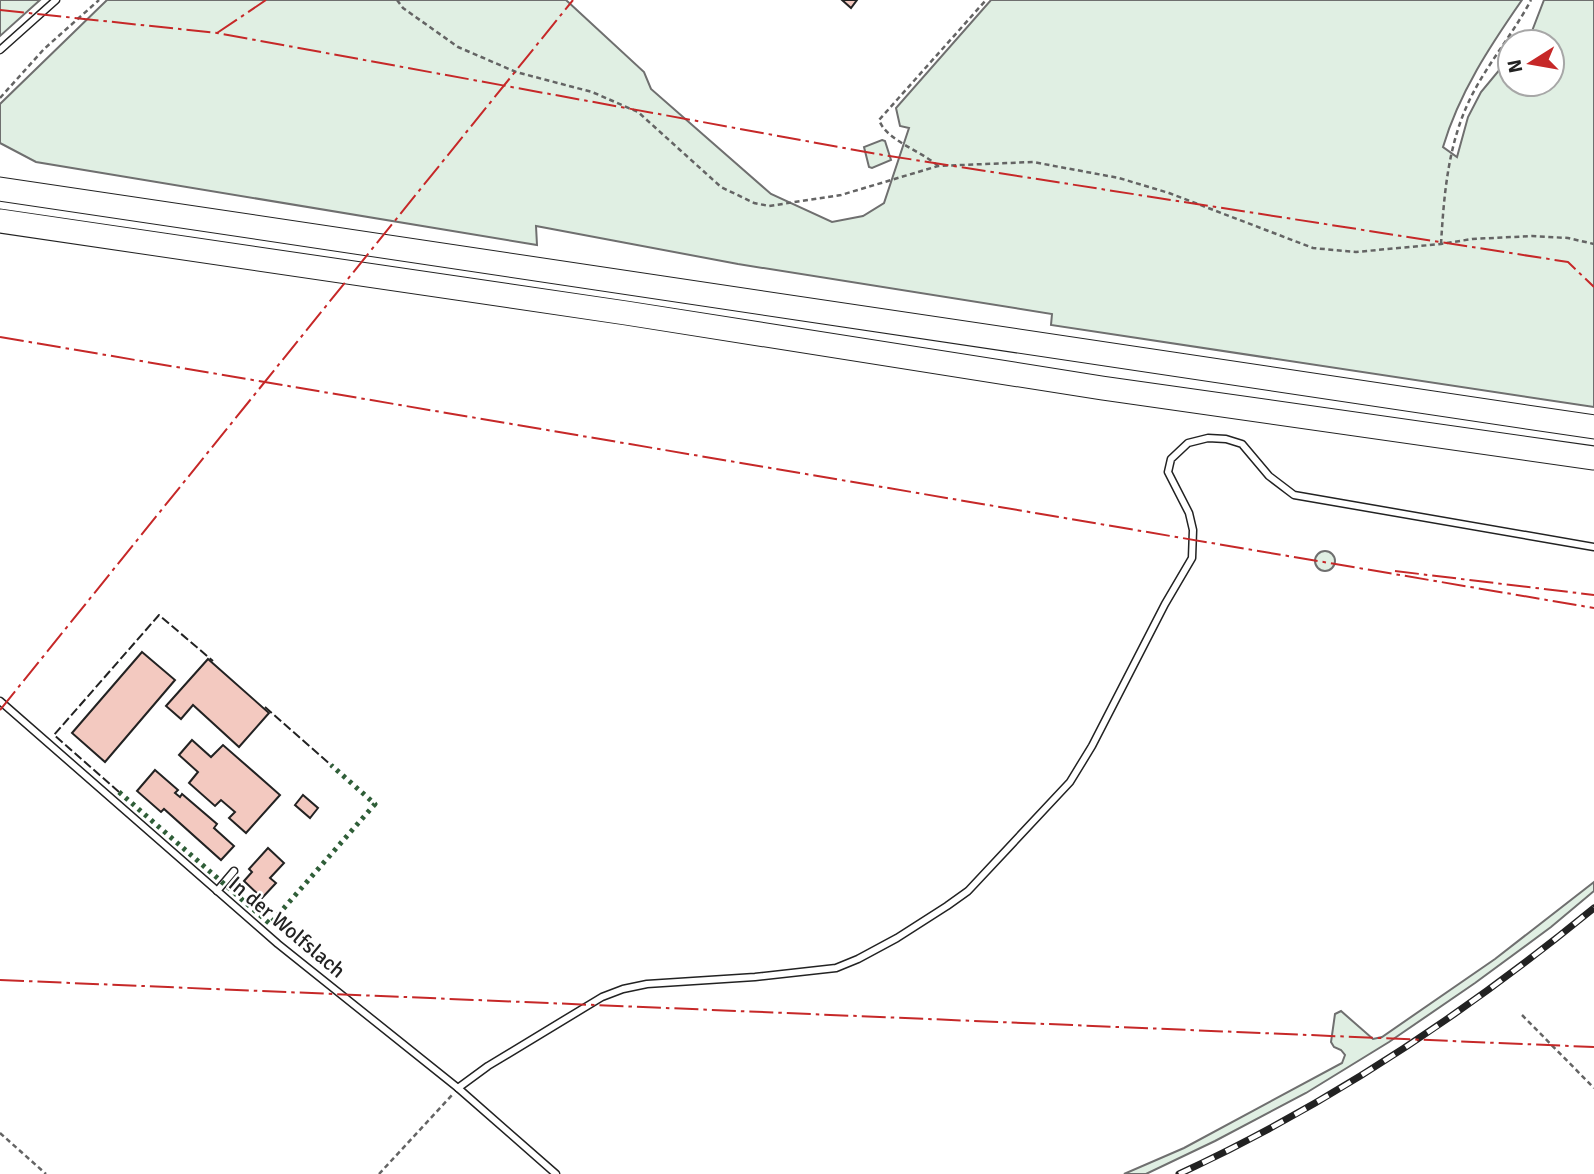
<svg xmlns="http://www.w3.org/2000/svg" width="1594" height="1174" viewBox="0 0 1594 1174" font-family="Signika,sans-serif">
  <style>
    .green { fill: #e0efe3; stroke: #6f6f6f; stroke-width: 2 }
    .building { fill: #f3c9c0; stroke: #222; stroke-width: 2 }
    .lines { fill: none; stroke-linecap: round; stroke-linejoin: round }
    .lane-casing { stroke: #222; stroke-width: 9 }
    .highway-casing { stroke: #222; stroke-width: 25 }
    .path { stroke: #646464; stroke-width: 2.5; stroke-dasharray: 5 3.5; stroke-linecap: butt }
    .lane { stroke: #fff; stroke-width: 6 }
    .highway { stroke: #fff; stroke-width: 23 }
    .rail-casing { stroke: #222; stroke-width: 7 }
    .rail { stroke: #fff; stroke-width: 4.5; stroke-dasharray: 13; stroke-linecap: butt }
    .hedge { stroke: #2f5e38; stroke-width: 5; stroke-dasharray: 3.5 5; stroke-linecap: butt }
    .fence { stroke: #222; stroke-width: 2; stroke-dasharray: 9 3.5; stroke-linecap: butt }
    .power { stroke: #c62828; stroke-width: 2; stroke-dasharray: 24 5 3.5 5; stroke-linecap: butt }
    .labels { text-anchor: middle; stroke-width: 5; stroke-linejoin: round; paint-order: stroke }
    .street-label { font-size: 21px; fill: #222; stroke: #fff }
  </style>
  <rect width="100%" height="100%" fill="#fff"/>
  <g class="green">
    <path d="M 0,0 L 40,0 L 0,36 Z"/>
    <path d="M 107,0 L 566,0 L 644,72 L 651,89 L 771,194 L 832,222 L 863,216 L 884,203 L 909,128 L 900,126 L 896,108 L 991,0 L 1522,0 C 1490,46 1459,93 1443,147 L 1457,157 L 1468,117 L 1481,92 L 1510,57 L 1510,84 L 1552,84 L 1552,42 L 1523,42 L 1532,31 L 1544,0 L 1594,0 L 1594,407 L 1051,325 L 1052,314 L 738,264 L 536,226 L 537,245 L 36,162 L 0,143 L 0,104 Z"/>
    <path d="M 882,140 L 885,141 L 891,160 L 872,168 L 869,167 L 864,147 Z"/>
    <circle cx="1325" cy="561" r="10"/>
    <path d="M 1594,882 L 1594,891 L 1551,927 L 1475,983 L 1389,1042 L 1306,1093 L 1215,1141 L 1146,1174 L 1124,1174 L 1184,1148 L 1342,1063 L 1345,1055 L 1341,1050 L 1334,1047 L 1331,1042 L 1335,1014 L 1341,1011 L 1373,1039 L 1382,1037 L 1495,959 Z"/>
  </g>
  <g class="building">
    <path d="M 842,0 L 857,0 L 851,8 Z"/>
    <path d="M 142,652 L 175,680 L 105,762 L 72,733 Z"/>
    <path d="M 208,659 L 269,713 L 239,747 L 193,705 L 181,719 L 166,706 Z"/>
    <path d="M 192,740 L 211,757 L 223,745 L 280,795 L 246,833 L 229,818 L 235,812 L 221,800 L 215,806 L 189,783 L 198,772 L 179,755 Z"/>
    <path d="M 155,770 L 178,790 L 175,793 L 180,797 L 182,794 L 217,824 L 214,828 L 234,846 L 221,860 L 164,809 L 161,812 L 137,791 Z"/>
    <path d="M 303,795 L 318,808 L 310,818 L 295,805 Z"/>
    <path d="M 268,848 L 284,863 L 270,878 L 276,883 L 262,898 L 244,881 L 252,872 L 249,869 Z"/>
  </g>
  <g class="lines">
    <g class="lane-casing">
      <g id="lane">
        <path d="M 0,50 L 56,0"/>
        <path d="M 0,701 L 278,944 L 458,1088 L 556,1174"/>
        <path d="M 217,891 L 234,871"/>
        <path d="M 458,1088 L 488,1066 L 602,997 L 623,989 L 647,984 L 755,977 L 836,968 L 858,959 L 897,938 L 947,906 L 968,891 L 1070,782 L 1092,746 L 1165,604 L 1192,558 L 1193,530 L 1189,513 L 1168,472 L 1171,459 L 1188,443 L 1208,438 L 1226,439 L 1242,444 L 1269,476 L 1294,495 L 1594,547"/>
      </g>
    </g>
    <g class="highway-casing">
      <g id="highway">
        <path d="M 0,189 L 1594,427"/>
        <path d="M 0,221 L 626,313 L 1102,388 L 1594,458"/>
      </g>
    </g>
    <g class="path">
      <path d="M 397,0 L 403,8 L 458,47 L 516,72 L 592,92 L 638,112 L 721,187 L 754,203 L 769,206 L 841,195 L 938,166 L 1033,162 L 1119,178 L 1169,193 L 1313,248 L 1356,252 L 1441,244 L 1472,239 L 1532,236 L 1568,238 L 1594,244"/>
      <path d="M 0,98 L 44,49 L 99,0"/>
      <path d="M 938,166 C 920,150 887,141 879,120 L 986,0"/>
      <path d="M 1441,244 C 1444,194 1448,143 1471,97 C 1488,63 1513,34 1531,0"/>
      <path d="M 1522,1015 L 1594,1088"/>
      <path d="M 0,1133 L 46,1174"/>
      <path d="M 379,1174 L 453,1094"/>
    </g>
    <use href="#lane" class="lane"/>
    <use href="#highway" class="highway"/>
    <g class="rail-casing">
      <path id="rail" d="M 1179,1174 C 1328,1105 1467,1012 1594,908"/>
    </g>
    <use href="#rail" class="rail"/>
    <path class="hedge" d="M 119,792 L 270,924 L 375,804 L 331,765"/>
    <g class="fence">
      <path d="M 265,707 L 331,765"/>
      <path d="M 119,792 L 54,735 L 159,615 L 213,661"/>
    </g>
    <g class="power">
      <path d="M 0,10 L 217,33 L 877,154 L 1568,262 L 1594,287"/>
      <path d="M 217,33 L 266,0"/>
      <path d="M 0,337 L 1594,608"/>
      <path d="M 1395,571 L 1594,595"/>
      <path d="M 0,710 L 573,0"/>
      <path d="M 0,980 L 1594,1047"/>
    </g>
  </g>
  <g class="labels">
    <g class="street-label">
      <text transform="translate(287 927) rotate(40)" y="7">In der Wolfslach</text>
    </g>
  </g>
  <g transform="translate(1531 63) rotate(259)"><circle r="33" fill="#ffffff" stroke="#a7a7a7" stroke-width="2"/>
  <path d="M0-5L12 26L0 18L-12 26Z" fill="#c62828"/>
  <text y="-10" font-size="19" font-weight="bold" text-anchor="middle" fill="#222222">N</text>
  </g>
</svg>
